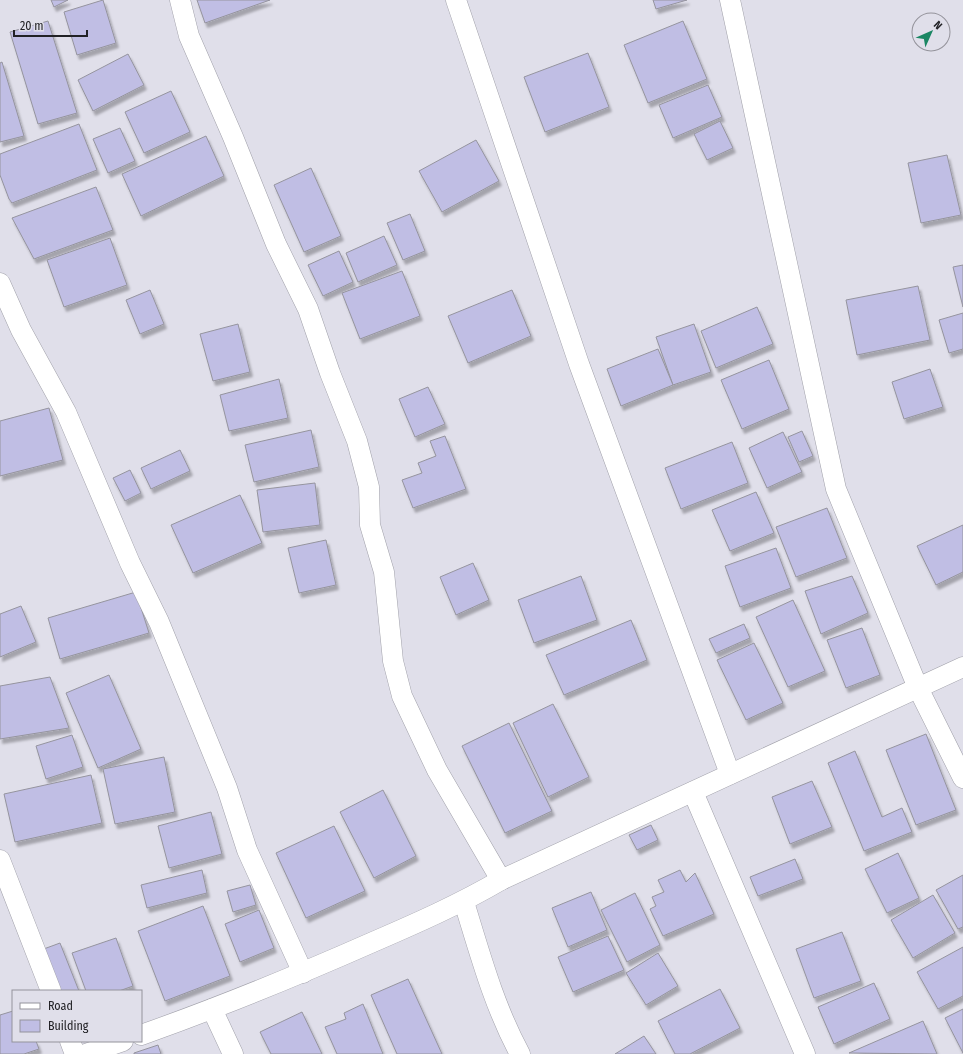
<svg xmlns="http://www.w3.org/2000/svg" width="963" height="1054" viewBox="0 0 963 1054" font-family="'Fira Sans Condensed',sans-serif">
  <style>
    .building { fill: #c0bee4; stroke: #95949e; filter: url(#shadow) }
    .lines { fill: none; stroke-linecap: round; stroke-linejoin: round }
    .minor-casing { stroke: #a1a1aa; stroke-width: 21 }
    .minor { stroke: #fff; stroke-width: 20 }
  </style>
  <defs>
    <filter id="shadow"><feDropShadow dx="2.5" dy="4.5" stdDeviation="1" flood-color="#0004"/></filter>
  </defs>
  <rect width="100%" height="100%" fill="#e0dfea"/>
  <g class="building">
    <path d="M 51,0 L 68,0 L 54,7 Z"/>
    <path d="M 103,0 L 116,43 L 77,55 L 64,12 Z"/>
    <path d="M 197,0 L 270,0 L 205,23 Z"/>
    <path d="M 653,0 L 687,0 L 656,9 Z"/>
    <path d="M 48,21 L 77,113 L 38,124 L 10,32 Z"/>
    <path d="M 683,21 L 707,79 L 648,103 L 624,45 Z"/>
    <path d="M 588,53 L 609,107 L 545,132 L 524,77 Z"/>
    <path d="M 128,54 L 144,85 L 93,111 L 78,80 Z"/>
    <path d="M 2,62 L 24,136 L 0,142 L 0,63 Z"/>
    <path d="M 708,85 L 722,117 L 673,138 L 659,105 Z"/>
    <path d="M 171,91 L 190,132 L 144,153 L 125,112 Z"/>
    <path d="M 720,121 L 733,148 L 707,160 L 694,134 Z"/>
    <path d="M 79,124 L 97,170 L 12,203 L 9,199 L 0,175 L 0,154 Z"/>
    <path d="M 120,128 L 135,161 L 108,173 L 93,139 Z"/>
    <path d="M 206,136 L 224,176 L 141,216 L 122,174 Z"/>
    <path d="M 476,140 L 499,181 L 442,212 L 419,171 Z"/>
    <path d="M 947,155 L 961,215 L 921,223 L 908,163 Z"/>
    <path d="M 311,168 L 341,236 L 304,252 L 274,185 Z"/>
    <path d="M 96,187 L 113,230 L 34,259 L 12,218 Z"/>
    <path d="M 410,214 L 425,251 L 403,260 L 387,223 Z"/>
    <path d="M 384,236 L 397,265 L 358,282 L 346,253 Z"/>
    <path d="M 110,238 L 127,285 L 64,307 L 47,260 Z"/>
    <path d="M 339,251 L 353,282 L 323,296 L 308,265 Z"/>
    <path d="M 963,265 L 963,307 L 953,267 Z"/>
    <path d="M 402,271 L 420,316 L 360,339 L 342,293 Z"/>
    <path d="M 918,286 L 930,340 L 857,355 L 846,300 Z"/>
    <path d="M 150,290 L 164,324 L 140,334 L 126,300 Z"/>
    <path d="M 512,290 L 531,336 L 468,363 L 448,316 Z"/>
    <path d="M 757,307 L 773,344 L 716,368 L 701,331 Z"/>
    <path d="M 963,313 L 963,349 L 949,353 L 939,320 Z"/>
    <path d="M 238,324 L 250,372 L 213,381 L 200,334 Z"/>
    <path d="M 694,324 L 711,372 L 673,385 L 656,337 Z"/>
    <path d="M 658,349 L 673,385 L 621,406 L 607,369 Z"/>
    <path d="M 769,360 L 789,409 L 742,429 L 721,380 Z"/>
    <path d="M 930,369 L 943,407 L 904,419 L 892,382 Z"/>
    <path d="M 279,379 L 288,418 L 229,431 L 220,395 Z"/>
    <path d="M 428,387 L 445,424 L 415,437 L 399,399 Z"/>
    <path d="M 49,408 L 63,460 L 0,476 L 0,421 Z"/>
    <path d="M 311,430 L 319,467 L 254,482 L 245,445 Z"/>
    <path d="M 802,431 L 813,456 L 799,462 L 788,437 Z"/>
    <path d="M 783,432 L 802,472 L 767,488 L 749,448 Z"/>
    <path d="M 445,436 L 466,489 L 413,508 L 402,480 L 422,473 L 418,463 L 436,456 L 430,441 Z"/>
    <path d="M 732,442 L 748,483 L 681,509 L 665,468 Z"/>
    <path d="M 180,450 L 190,471 L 151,489 L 141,468 Z"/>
    <path d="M 130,470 L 141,493 L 125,501 L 113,478 Z"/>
    <path d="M 315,483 L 320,525 L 263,532 L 257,490 Z"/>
    <path d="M 756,492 L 774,533 L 730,551 L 712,510 Z"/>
    <path d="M 240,495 L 262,543 L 193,573 L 171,525 Z"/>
    <path d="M 827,508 L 847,558 L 796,577 L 776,527 Z"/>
    <path d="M 963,525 L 963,572 L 936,585 L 917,546 Z"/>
    <path d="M 326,540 L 336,585 L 299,593 L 288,548 Z"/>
    <path d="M 776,548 L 791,588 L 740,607 L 725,566 Z"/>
    <path d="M 473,563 L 489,600 L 456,615 L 440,577 Z"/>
    <path d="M 581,576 L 597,620 L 534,643 L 518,600 Z"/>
    <path d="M 852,576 L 868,613 L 821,634 L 805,591 Z"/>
    <path d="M 136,592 L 149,633 L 60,659 L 48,618 Z"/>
    <path d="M 793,600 L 825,671 L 788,687 L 756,617 Z"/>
    <path d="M 21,606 L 36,642 L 0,657 L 0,614 Z"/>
    <path d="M 631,620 L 647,660 L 564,695 L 546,655 Z"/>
    <path d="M 744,624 L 750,638 L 716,653 L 709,639 Z"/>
    <path d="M 862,628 L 880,675 L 846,688 L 827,640 Z"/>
    <path d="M 754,643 L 783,703 L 746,720 L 717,660 Z"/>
    <path d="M 109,675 L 141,749 L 98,768 L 66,693 Z"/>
    <path d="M 50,677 L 69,728 L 0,739 L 0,686 Z"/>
    <path d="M 553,704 L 589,777 L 548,797 L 513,723 Z"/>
    <path d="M 509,723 L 552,811 L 505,833 L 462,746 Z"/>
    <path d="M 926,734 L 956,810 L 916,825 L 886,750 Z"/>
    <path d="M 72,735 L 83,767 L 46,779 L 36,746 Z"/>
    <path d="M 855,751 L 882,817 L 902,808 L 912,832 L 864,851 L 828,763 Z"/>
    <path d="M 164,757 L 175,812 L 115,824 L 103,769 Z"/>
    <path d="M 91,775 L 102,823 L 15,842 L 4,794 Z"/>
    <path d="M 812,781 L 832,827 L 790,844 L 772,797 Z"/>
    <path d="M 383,790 L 416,856 L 374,878 L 340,812 Z"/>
    <path d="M 211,812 L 222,854 L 169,868 L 158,826 Z"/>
    <path d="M 651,825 L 658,840 L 637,850 L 629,835 Z"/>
    <path d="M 334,826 L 365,891 L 306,918 L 276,853 Z"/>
    <path d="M 898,853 L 919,898 L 887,913 L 865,869 Z"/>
    <path d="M 795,859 L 803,879 L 758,896 L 750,877 Z"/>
    <path d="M 202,870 L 207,893 L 147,908 L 141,885 Z"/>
    <path d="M 680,870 L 686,882 L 695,873 L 714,914 L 663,936 L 650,909 L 656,906 L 652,897 L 664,892 L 658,880 Z"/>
    <path d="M 963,875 L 963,927 L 958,929 L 936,890 Z"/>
    <path d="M 250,885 L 256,905 L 233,912 L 227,891 Z"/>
    <path d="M 591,892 L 607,930 L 568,947 L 552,908 Z"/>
    <path d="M 635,893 L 660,945 L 627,962 L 601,910 Z"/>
    <path d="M 933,895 L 955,933 L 913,958 L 891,920 Z"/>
    <path d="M 203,906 L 230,976 L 165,1001 L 138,931 Z"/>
    <path d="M 259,910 L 274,948 L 240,962 L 225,924 Z"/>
    <path d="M 842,932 L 861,981 L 814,998 L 796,949 Z"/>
    <path d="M 608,936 L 624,970 L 573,992 L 558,957 Z"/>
    <path d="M 116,938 L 133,986 L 119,991 L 86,991 L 72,953 Z"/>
    <path d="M 60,943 L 79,991 L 57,991 L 41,950 Z"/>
    <path d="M 963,947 L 963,996 L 938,1009 L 917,972 Z"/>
    <path d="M 658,953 L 678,986 L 646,1005 L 626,973 Z"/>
    <path d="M 408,979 L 442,1054 L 397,1054 L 371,995 Z"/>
    <path d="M 874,983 L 890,1019 L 834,1044 L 818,1007 Z"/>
    <path d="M 720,989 L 740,1028 L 690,1054 L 675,1054 L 658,1021 Z"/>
    <path d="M 363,1004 L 383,1054 L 337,1054 L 325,1027 L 346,1019 L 344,1013 Z"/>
    <path d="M 963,1009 L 963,1053 L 945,1018 Z"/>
    <path d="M 13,1011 L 13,1041 L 36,1041 L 39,1049 L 24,1054 L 0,1054 L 0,1015 Z"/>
    <path d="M 302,1012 L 322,1054 L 271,1054 L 260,1032 Z"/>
    <path d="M 923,1021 L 937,1054 L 849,1053 Z"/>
    <path d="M 644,1036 L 656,1054 L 615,1054 Z"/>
    <path d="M 158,1045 L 161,1054 L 134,1054 L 134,1053 Z"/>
  </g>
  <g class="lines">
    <g class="minor-casing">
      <g id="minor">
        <path d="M 180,0 L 189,36 L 233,137 L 276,244 L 308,309 L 330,373 L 357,441 L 369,487 L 370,525 L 384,572 L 393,661 L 402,696 L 437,770 L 501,880"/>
        <path d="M 456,0 L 579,364 L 730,774"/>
        <path d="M 730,0 L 836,489 L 918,688 L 963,778"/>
        <path d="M 0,283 L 21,330 L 66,412 L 130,563 L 159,622 L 227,788 L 247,850 L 303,973"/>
        <path d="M 693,792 L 805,1054"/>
        <path d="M 0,860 L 51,991"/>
        <path d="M 464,902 C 480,954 494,1006 520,1054"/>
        <path d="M 212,1009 L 233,1054"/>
        <path d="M 141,1035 C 220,1007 296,976 373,942 C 417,923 460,904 501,880 L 963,667"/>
        <path d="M 70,1041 L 75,1054"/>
        <path d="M 86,1054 L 123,1041"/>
      </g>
    </g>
    <use href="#minor" class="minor"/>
  </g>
  <rect x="12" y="990" width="130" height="52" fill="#e0dfea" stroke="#94939b"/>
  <rect x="20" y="1003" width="20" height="6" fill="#ffffff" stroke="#94939b"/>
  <text x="48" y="1010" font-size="12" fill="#212125">Road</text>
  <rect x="20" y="1020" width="20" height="12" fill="#c0bee4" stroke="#94939b"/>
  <text x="48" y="1030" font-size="12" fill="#212125">Building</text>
  <g transform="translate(931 32) rotate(45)"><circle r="19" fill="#e0dfea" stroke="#94939b"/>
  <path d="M0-3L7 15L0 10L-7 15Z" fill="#1a8663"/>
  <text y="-6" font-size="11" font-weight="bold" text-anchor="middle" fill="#212125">N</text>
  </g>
  <path d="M14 30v6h73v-6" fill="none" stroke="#212125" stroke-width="2"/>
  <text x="20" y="30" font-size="12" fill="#212125" stroke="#e0dfea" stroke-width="3" paint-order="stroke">20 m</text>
</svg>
